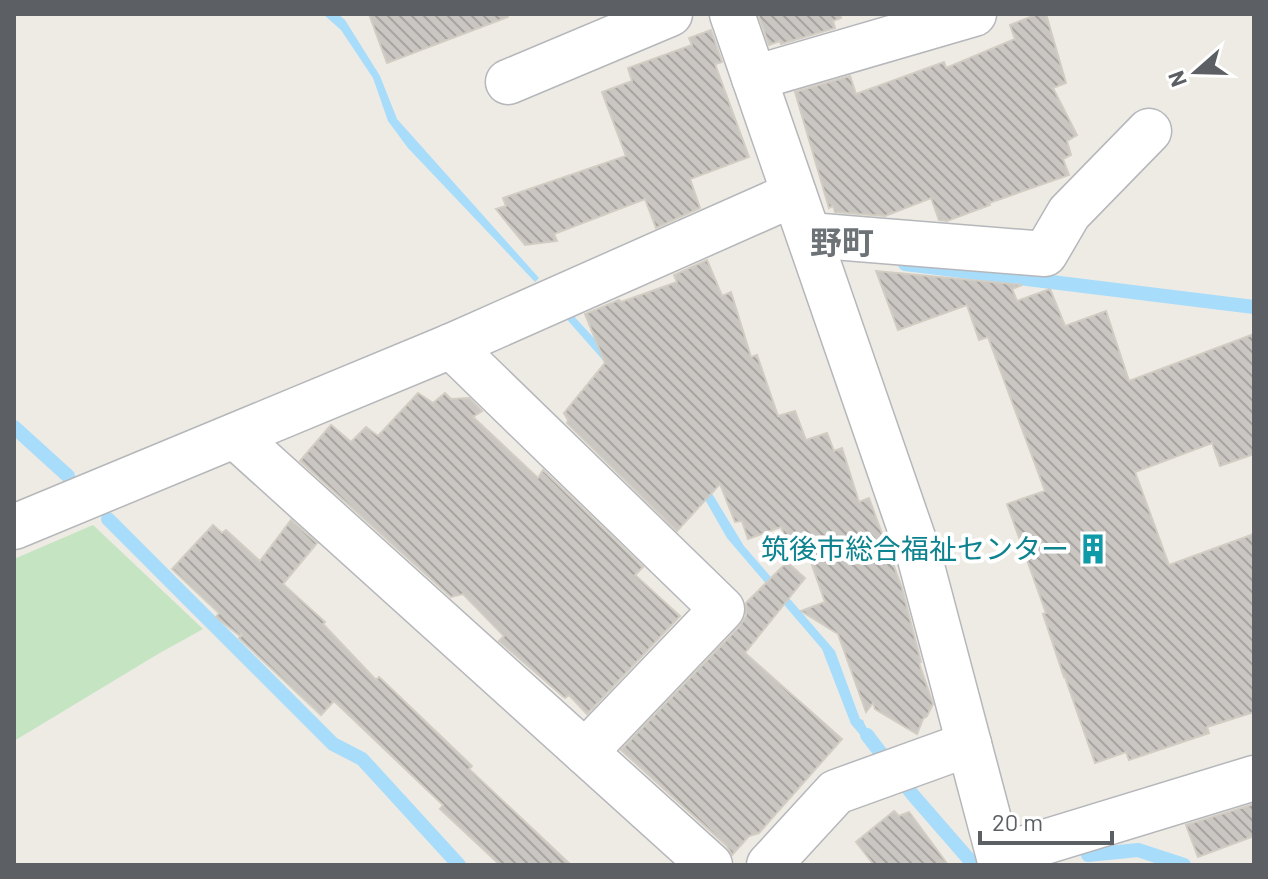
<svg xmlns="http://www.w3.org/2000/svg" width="1268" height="879" viewBox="0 0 1268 879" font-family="Barlow,'Noto Sans JP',sans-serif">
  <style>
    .grass { fill: #c4e4c2 }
    .water { fill: #a7dcfb }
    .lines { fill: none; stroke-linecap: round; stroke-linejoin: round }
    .stream { stroke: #a7dcfb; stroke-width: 14 }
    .building { fill: url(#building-back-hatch); stroke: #d2cdc3; stroke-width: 2 }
    .minor-casing { stroke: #b5b7bb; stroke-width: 47 }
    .minor { stroke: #fff; stroke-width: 44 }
    .labels { text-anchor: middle; stroke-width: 8; stroke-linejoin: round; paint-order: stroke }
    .culture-label { font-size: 28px; fill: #0d838f; stroke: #fff; text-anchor: end }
    .quarter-label { font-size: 32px; font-weight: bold; fill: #6d7276; stroke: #fff }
  </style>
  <defs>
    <pattern id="building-back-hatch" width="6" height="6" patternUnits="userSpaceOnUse" patternTransform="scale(2)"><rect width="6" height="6" fill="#cac6c2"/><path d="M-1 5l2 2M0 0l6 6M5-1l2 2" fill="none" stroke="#a7a4a1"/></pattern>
  </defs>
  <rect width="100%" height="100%" fill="#eeebe4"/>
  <path class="grass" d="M 93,525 L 203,629 L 158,654 L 14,741 L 14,559 Z"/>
  <g class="water">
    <path d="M 323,14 L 338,14 L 345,20 L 380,76 L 397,119 L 539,278 L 535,282 L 408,148 L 388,121 L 373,78 L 341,30 Z"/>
    <path d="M 570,312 L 649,398 L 683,446 L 744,546 L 835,651 L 860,719 L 863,720 C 868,734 875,736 880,747 L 879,750 L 874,751 L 851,724 L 822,649 L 727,538 L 667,433 L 563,315 Z"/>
  </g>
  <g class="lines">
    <g class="stream">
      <path d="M 905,264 L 1254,307"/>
      <path d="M 14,427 L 68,476"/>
      <path d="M 108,519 L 333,744 L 362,759 L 459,865"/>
      <path d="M 867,735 L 913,795 L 973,864"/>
      <path d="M 1088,855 L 1138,850 L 1184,865"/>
    </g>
  </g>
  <g class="building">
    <path d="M 369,14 L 507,14 L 508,17 L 387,63 Z"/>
    <path d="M 758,14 L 840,14 L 841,18 L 833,21 L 835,28 L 781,44 L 780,41 L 769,45 Z"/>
    <path d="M 1038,14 L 1046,14 L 1066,83 L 1053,88 L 1077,135 L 1067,141 L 1071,155 L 1063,159 L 1069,175 L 989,203 L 990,205 L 947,221 L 939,220 L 931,198 L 885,216 L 835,212 L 833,206 L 829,208 L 795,92 L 850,76 L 856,94 L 944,62 L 946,68 L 1015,39 L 1010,25 Z"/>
    <path d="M 711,30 L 722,62 L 715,64 L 749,157 L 690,179 L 700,208 L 656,228 L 645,199 L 554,234 L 557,241 L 525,245 L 496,209 L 506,206 L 503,198 L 626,156 L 602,92 L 632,81 L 628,68 L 692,45 L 689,38 Z"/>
    <path d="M 707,260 L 722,296 L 731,292 L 751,357 L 757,355 L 778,416 L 795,411 L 806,440 L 827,433 L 834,451 L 842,448 L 859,502 L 869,498 L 902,588 L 921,662 L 919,663 L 933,704 L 927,716 L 923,719 L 917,734 L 875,709 L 873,703 L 866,712 L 838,634 L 801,611 L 825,602 L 802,537 L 787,543 L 781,527 L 748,539 L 742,521 L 735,522 L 720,484 L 677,531 L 567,423 L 568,420 L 564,413 L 605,363 L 585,314 L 619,300 L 621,302 L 677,282 L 674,275 Z"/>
    <path d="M 876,271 L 1022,285 L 1012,289 L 1017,301 L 1050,289 L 1065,326 L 1106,311 L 1129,381 L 1254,334 L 1254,454 L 1220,466 L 1212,443 L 1135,472 L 1169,565 L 1254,534 L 1254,712 L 1207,727 L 1209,733 L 1129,760 L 1126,752 L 1095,763 L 1065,677 L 1066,676 L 1064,677 L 1043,614 L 1046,613 L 1007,504 L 1045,491 L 988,337 L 979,340 L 967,305 L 898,330 Z"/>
    <path d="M 418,393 L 433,403 L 445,393 L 451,399 L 469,398 L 482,411 L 473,417 L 538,478 L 543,470 L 643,567 L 635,575 L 680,616 L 587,714 L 569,695 L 565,698 L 499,641 L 504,636 L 463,594 L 451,597 L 300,461 L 331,425 L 351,442 L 366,427 L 378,436 Z"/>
    <path d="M 291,520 L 317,543 L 283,584 L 325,622 L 323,624 L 376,680 L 379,677 L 472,766 L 469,769 L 571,865 L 500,865 L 440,809 L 443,805 L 334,701 L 321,715 L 239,638 L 242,635 L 241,634 L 240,636 L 216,617 L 219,613 L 172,569 L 213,525 L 222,533 L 226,530 L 260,561 Z"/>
    <path d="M 787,562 L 805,578 L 745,653 L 842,739 L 759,833 L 749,836 L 732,855 L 727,846 L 621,750 L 740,626 L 746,616 L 746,603 Z"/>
    <path d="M 1254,804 L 1254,836 L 1198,857 L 1186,825 Z"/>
    <path d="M 894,811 L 899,816 L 909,812 L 948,865 L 874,865 L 856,842 Z"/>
  </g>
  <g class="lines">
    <g class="minor-casing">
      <g id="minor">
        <path d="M 732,14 L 919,555 L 1001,865"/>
        <path d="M 754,78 L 974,14"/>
        <path d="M 508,82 L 670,14"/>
        <path d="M 809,235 L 1045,254 L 1069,213 L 1149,131"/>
        <path d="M 451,346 L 722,609 L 585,752"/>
        <path d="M 235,436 L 710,865"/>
        <path d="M 14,527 L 451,346 L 794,194"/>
        <path d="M 999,856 L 1254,778"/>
        <path d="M 769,865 L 836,792 L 969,744"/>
      </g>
    </g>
    <use href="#minor" class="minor"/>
  </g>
  <defs>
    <g id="building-bare" transform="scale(2.4)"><path d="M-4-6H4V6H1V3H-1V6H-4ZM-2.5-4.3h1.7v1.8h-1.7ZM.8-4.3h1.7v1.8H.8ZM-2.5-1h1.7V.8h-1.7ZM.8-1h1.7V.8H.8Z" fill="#0f9aa8" stroke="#fff" stroke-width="2.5" paint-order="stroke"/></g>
  </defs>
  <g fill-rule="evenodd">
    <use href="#building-bare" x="1093" y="549"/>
  </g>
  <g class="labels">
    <g class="culture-label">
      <text x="1069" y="559">筑後市総合福祉センター</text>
    </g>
    <g class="quarter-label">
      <text x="842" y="254">野町</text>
    </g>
  </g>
  <rect width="1268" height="879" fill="none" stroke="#5c6064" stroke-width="32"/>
  <g transform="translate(1196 72) rotate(250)" stroke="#ffffff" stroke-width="6" paint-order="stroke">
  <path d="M0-6L14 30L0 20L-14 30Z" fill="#5c6064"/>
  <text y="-12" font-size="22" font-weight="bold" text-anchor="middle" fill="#5c6064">N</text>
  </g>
  <path d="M980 831v12h132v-12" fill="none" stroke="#5c6064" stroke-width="4"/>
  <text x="992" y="831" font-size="24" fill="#5c6064" stroke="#ffffff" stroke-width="6" paint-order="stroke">20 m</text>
</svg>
